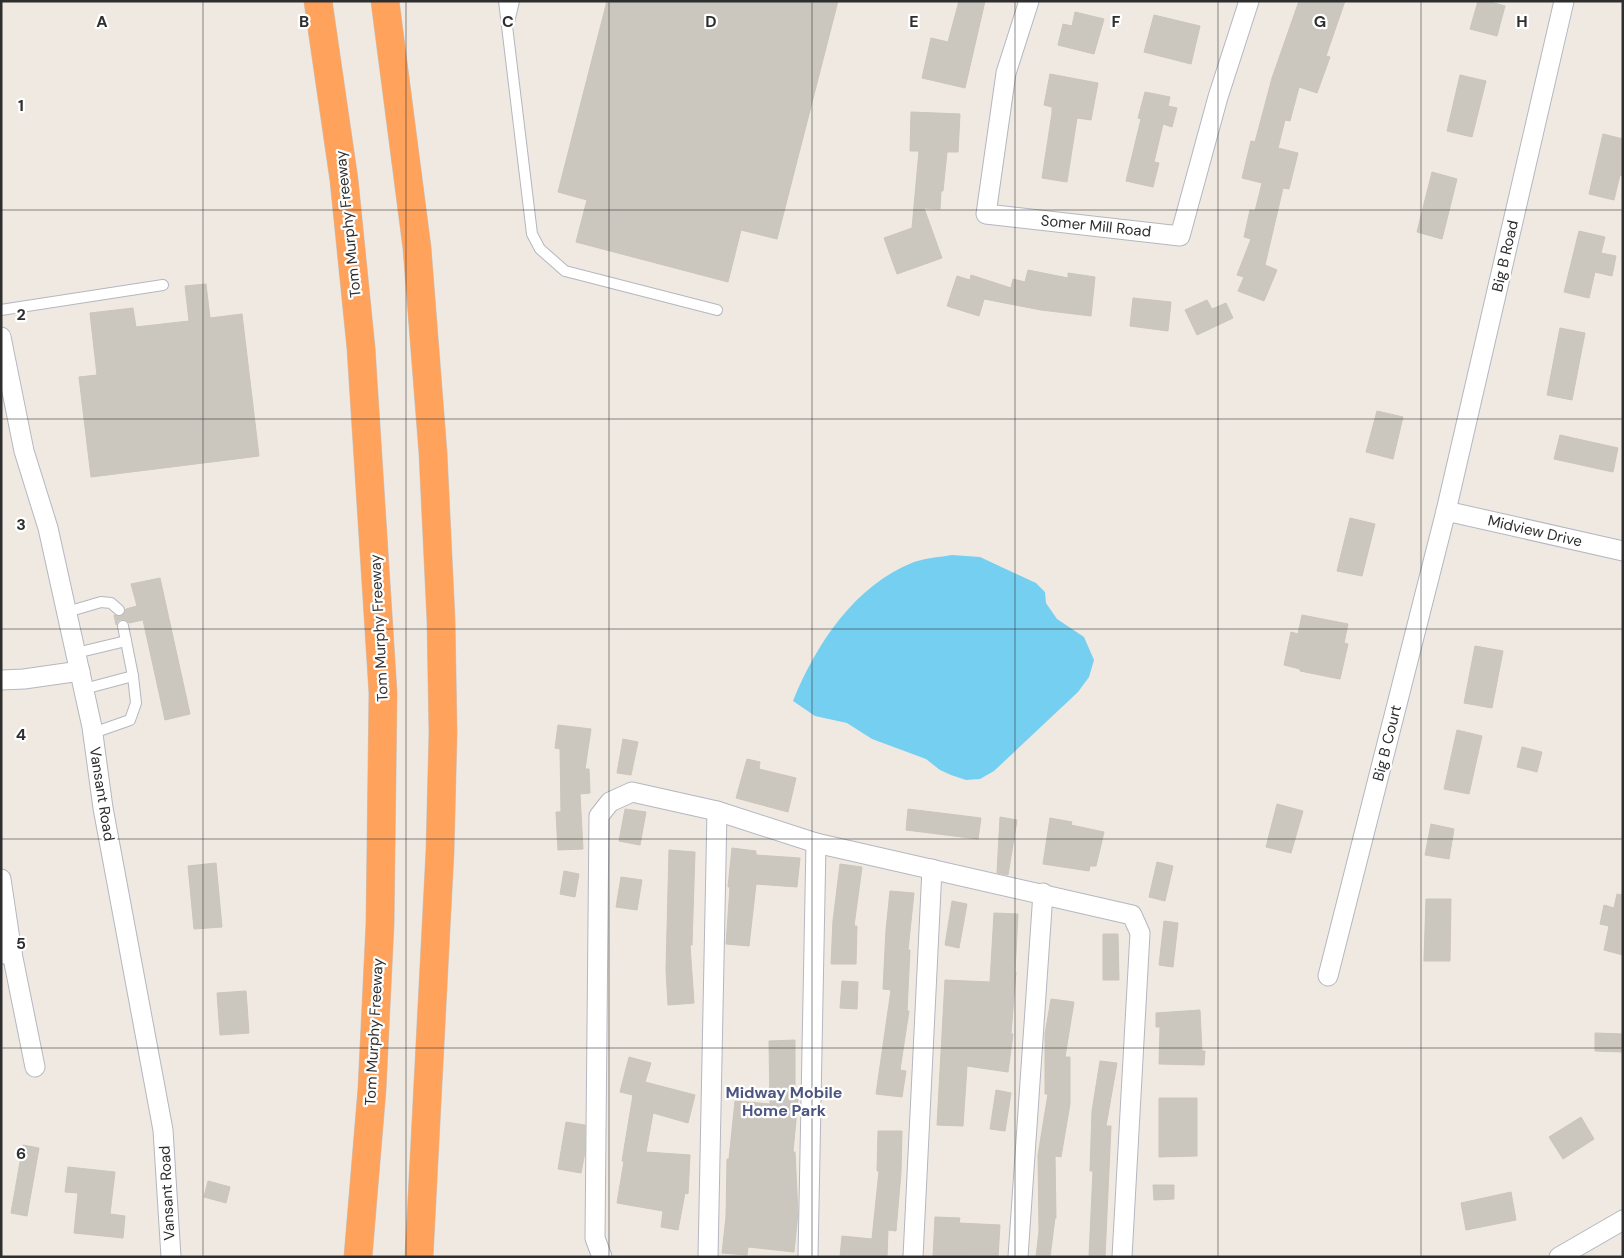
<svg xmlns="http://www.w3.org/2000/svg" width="1624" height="1258" viewBox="0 0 1624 1258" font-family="'DM Sans',sans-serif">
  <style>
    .water { fill: #75cff0 }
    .building { fill: #cbc7bf; stroke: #cbc5ba }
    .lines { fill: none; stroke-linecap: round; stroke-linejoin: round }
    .service-casing { stroke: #b4b7c1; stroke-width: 12 }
    .minor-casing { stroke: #b4b7c1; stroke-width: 21 }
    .motorway-casing { stroke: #c9c9c9; stroke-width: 29 }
    .service { stroke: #fff; stroke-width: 10 }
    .minor { stroke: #fff; stroke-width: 19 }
    .motorway { stroke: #ffa35c; stroke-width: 28 }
    .grid { fill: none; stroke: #2e2e2e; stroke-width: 1; stroke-opacity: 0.55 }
    .labels { text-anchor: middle; stroke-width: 4.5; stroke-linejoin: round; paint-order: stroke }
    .street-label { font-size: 15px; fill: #2e2e2e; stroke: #fff }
    .neighbourhood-label { font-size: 16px; font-weight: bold; fill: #4d5680; stroke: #fff }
    .grid-label { font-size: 16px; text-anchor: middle; font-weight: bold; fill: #2e2e2e; stroke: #fff; stroke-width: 4.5; stroke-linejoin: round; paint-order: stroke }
  </style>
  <rect width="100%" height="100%" fill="#efe9e1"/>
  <path class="water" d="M 952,555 L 980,557 L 1036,583 L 1045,592 L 1046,603 L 1057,619 L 1084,637 L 1094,660 L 1089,677 L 1078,692 L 994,771 L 980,779 L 966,780 L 951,775 L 940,770 L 926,759 L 872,739 L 847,723 L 815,716 L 793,701 C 816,644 855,585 914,562 C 926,558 940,557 952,555 Z"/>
  <g class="building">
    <path d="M 607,1 L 838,1 L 777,239 L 741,230 L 728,282 L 576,242 L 587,200 L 558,192 Z"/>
    <path d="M 959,1 L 985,1 L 965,88 L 922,78 L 931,38 L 948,42 Z"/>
    <path d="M 1299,1 L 1345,1 L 1326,56 L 1330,57 L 1317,93 L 1299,87 L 1290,121 L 1285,120 L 1278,148 L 1298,153 L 1289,189 L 1283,188 L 1265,265 L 1277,270 L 1264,301 L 1238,291 L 1244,277 L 1237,275 L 1251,239 L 1244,237 L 1250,210 L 1255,211 L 1262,183 L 1242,178 L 1251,141 L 1255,142 L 1272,78 Z"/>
    <path d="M 1478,1 L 1487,1 L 1505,6 L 1497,36 L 1470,29 Z"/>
    <path d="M 1075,12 L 1104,19 L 1094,54 L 1058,45 L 1063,24 L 1072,26 Z"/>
    <path d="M 1154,15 L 1200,26 L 1191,64 L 1144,52 Z"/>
    <path d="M 1050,74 L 1098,83 L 1091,120 L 1077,118 L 1067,182 L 1042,178 L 1052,113 L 1052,107 L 1044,105 Z"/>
    <path d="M 1460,75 L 1486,81 L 1472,137 L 1447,131 Z"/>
    <path d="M 1145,92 L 1170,97 L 1168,106 L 1177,108 L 1172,127 L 1163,124 L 1154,162 L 1159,163 L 1153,187 L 1126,181 L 1141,119 L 1138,118 Z"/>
    <path d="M 911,112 L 960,114 L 958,152 L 947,152 L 943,191 L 941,191 L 940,209 L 924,208 L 942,258 L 897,274 L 884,238 L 912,228 L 919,151 L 910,151 Z"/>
    <path d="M 1603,134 L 1623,139 L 1623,176 L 1620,175 L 1614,200 L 1589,194 Z"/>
    <path d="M 1432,172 L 1457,179 L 1442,239 L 1417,232 Z"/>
    <path d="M 1579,231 L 1605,237 L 1601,253 L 1616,256 L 1612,276 L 1595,272 L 1589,298 L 1564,292 Z"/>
    <path d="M 1028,270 L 1068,278 L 1068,273 L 1095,277 L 1091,316 L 1041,310 L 984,299 L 979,316 L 947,306 L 957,276 L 970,280 L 971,275 L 1011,288 L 1013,279 L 1025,282 Z"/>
    <path d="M 206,284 L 210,318 L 242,314 L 259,456 L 91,477 L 79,377 L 97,375 L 90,313 L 133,308 L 136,327 L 189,321 L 185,286 Z"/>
    <path d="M 1133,298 L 1171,302 L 1168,331 L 1130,326 Z"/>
    <path d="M 1207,300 L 1212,309 L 1226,303 L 1233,318 L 1197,335 L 1185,310 Z"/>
    <path d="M 1560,328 L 1585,333 L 1572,400 L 1547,395 Z"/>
    <path d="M 1377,411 L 1403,417 L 1393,459 L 1366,452 Z"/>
    <path d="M 1560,435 L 1618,448 L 1613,472 L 1554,459 Z"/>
    <path d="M 1350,518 L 1375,524 L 1362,576 L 1337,571 Z"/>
    <path d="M 160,578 L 190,714 L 165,720 L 143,620 L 129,623 L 126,620 L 122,619 L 118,621 L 116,625 L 114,615 L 122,616 L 124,614 L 126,609 L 137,606 L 131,584 Z"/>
    <path d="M 1302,615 L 1348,624 L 1344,643 L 1348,644 L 1340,679 L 1300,671 L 1300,669 L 1284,665 L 1291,632 L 1298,634 Z"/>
    <path d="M 1475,646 L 1503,651 L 1492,708 L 1464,703 Z"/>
    <path d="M 558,725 L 591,729 L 585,769 L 589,769 L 590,793 L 580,794 L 583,849 L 558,850 L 556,812 L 561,812 L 560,749 L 555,748 Z"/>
    <path d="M 1457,730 L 1482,736 L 1469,794 L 1444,789 Z"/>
    <path d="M 623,739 L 638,742 L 631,775 L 617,773 Z"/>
    <path d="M 1522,747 L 1542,752 L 1537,772 L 1517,767 Z"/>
    <path d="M 747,759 L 760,762 L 759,769 L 796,778 L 788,812 L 736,798 Z"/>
    <path d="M 1277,804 L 1303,811 L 1291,853 L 1266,847 Z"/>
    <path d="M 625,809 L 646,812 L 640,845 L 619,841 Z"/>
    <path d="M 908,809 L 981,818 L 978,839 L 906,830 Z"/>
    <path d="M 1000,817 L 1017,820 L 1008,875 L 997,873 Z"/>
    <path d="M 1050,818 L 1072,822 L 1071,825 L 1104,832 L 1096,866 L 1090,866 L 1089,871 L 1043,864 Z"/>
    <path d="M 1431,824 L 1454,829 L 1449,859 L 1425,855 Z"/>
    <path d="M 732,848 L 756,851 L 756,855 L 800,858 L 797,887 L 756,884 L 749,946 L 726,944 L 730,887 L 728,887 Z"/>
    <path d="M 669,850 L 695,852 L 692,945 L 690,945 L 694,1003 L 668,1005 L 666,970 Z"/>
    <path d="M 1157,862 L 1173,866 L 1165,901 L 1149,897 Z"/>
    <path d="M 216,863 L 222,927 L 194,929 L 188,866 Z"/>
    <path d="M 840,864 L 862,867 L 854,926 L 857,926 L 856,964 L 831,964 L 833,921 Z"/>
    <path d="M 564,871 L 579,874 L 575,897 L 560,894 Z"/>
    <path d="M 621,877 L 642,880 L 637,910 L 616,907 Z"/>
    <path d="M 890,891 L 914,893 L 908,950 L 910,950 L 907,1011 L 909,1011 L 900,1070 L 906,1071 L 902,1097 L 876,1094 L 891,990 L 883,989 L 886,930 Z"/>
    <path d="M 1617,894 L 1623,895 L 1623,955 L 1604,950 L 1609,926 L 1600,924 L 1604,905 L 1614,908 Z"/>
    <path d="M 1426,899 L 1451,899 L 1450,961 L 1424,961 Z"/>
    <path d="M 952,901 L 967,904 L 959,948 L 945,945 Z"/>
    <path d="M 994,913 L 1018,914 L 1015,972 L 1016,972 L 1011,1034 L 1013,1034 L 1008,1072 L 967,1066 L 963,1126 L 937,1125 L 945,980 L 990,982 Z"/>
    <path d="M 1164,921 L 1178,923 L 1173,967 L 1159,965 Z"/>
    <path d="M 1103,934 L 1118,934 L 1119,980 L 1103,980 Z"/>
    <path d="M 842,981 L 858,982 L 857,1009 L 840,1008 Z"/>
    <path d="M 246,991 L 249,1033 L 220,1035 L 217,993 Z"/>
    <path d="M 1051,999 L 1074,1002 L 1065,1057 L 1070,1057 L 1070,1104 L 1061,1157 L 1055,1156 L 1056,1218 L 1055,1218 L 1050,1257 L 1036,1257 L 1039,1231 L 1038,1155 L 1048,1094 L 1045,1094 L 1045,1034 Z"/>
    <path d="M 1200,1010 L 1202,1051 L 1205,1051 L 1204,1065 L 1159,1064 L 1160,1027 L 1156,1027 L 1156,1013 Z"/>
    <path d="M 1595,1033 L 1623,1034 L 1623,1052 L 1595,1051 Z"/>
    <path d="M 795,1040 L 795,1098 L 798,1099 L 793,1152 L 795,1152 L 798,1213 L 794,1252 L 748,1247 L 747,1255 L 722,1253 L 726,1217 L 727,1159 L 729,1159 L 735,1101 L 770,1104 L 769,1041 Z"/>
    <path d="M 629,1057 L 651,1063 L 645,1082 L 695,1095 L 688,1123 L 653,1113 L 646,1152 L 690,1155 L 688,1194 L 685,1193 L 678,1230 L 661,1227 L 663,1211 L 617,1203 L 624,1161 L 622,1161 L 633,1095 L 620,1092 Z"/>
    <path d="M 1100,1061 L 1117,1063 L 1106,1126 L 1111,1126 L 1105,1257 L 1089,1257 L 1093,1171 L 1090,1171 L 1092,1111 Z"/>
    <path d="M 996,1090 L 1011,1093 L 1005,1131 L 990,1129 Z"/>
    <path d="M 1159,1098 L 1197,1098 L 1197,1156 L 1159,1157 Z"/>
    <path d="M 1581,1117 L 1594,1139 L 1563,1159 L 1549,1137 Z"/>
    <path d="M 566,1122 L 585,1125 L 585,1152 L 581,1173 L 558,1169 Z"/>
    <path d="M 878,1131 L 902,1131 L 901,1172 L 896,1231 L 888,1230 L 887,1257 L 840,1257 L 842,1236 L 872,1239 L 879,1171 L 877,1171 Z"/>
    <path d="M 23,1145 L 39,1148 L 27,1216 L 11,1213 Z"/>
    <path d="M 68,1167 L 115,1172 L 110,1214 L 125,1216 L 123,1238 L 74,1233 L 78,1193 L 65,1192 Z"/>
    <path d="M 208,1181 L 230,1187 L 226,1203 L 204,1197 Z"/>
    <path d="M 1153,1185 L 1174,1185 L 1174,1199 L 1154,1200 Z"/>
    <path d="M 1511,1192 L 1516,1220 L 1466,1230 L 1461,1203 Z"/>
    <path d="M 935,1217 L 960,1218 L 959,1223 L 1000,1225 L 998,1257 L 933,1256 Z"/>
  </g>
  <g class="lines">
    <g class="service-casing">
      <g id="service">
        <path d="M 504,1 L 532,234 L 540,249 L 565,271 L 717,310"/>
        <path d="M 509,22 L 514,1"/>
        <path d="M 1,310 L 163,285"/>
        <path d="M 67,612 L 101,602 L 111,603 L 119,610"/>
        <path d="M 76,653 L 126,641"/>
        <path d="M 84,689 L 133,676"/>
        <path d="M 93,733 L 130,720 L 136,703 L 133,676 L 123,626"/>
      </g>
    </g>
    <g class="minor-casing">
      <g id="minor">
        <path d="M 1029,1 L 1006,73 L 986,214 L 1180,236 L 1218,97 L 1249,1"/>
        <path d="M 1,337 L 24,451 L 48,528 L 92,727 L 103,808 L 163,1130 L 171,1257"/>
        <path d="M 1446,511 L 1623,551"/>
        <path d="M 1,680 L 24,679 L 80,671"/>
        <path d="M 1,879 L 12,953 L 1,954"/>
        <path d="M 12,953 L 35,1067"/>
        <path d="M 1328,976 L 1446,511 L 1564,1"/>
        <path d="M 602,1257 L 595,1238 L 599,816 L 610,802 L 632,792 L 717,811 L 816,843 L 1132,915 L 1140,933 L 1122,1257"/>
        <path d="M 708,1257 L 717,811"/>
        <path d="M 808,1257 L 816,843"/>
        <path d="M 913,1257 L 932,869"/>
        <path d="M 1018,1257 L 1043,893"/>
        <path d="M 1559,1257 L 1623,1220"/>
      </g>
    </g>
    <g class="motorway-casing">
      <g id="motorway">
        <path d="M 318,1 L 344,180 L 361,348 L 383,693 L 380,924 L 372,1089 L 358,1257"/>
        <path d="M 385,1 L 417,248 L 433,453 L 441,620 L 443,733 L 440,851 L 419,1257"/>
      </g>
    </g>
    <use href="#service" class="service"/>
    <use href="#minor" class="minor"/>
    <use href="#motorway" class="motorway"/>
  </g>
  <path class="grid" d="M 203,1 L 203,1257M 406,1 L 406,1257M 609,1 L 609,1257M 812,1 L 812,1257M 1015,1 L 1015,1257M 1218,1 L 1218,1257M 1421,1 L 1421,1257M 1,210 L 1623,210M 1,419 L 1623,419M 1,629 L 1623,629M 1,839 L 1623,839M 1,1048 L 1623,1048"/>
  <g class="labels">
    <g class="street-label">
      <text transform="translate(348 224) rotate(-96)" y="5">Tom Murphy Freeway</text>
      <text transform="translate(1096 226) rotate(6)" y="5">Somer Mill Road</text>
      <text transform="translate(1505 256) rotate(-77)" y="5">Big B Road</text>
      <text transform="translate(1535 531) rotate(13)" y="5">Midview Drive</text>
      <text transform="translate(379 628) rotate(-93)" y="5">Tom Murphy Freeway</text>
      <text transform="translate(1387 743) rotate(-76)" y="5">Big B Court</text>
      <text transform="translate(102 794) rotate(81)" y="5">Vansant Road</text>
      <text transform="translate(374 1032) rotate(-87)" y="5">Tom Murphy Freeway</text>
      <text transform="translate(167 1193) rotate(-93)" y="5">Vansant Road</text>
    </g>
    <g class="neighbourhood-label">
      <text x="784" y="1098">Midway Mobile<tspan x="784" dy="18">Home Park</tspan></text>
    </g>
  </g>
  <g class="grid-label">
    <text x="102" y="27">A</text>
    <text x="304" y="27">B</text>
    <text x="508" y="27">C</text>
    <text x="711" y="27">D</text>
    <text x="914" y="27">E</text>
    <text x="1116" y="27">F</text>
    <text x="1320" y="27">G</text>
    <text x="1522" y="27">H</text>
    <text x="21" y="111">1</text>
    <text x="21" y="320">2</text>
    <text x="21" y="530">3</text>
    <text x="21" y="740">4</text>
    <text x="21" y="949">5</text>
    <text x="21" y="1159">6</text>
  </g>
  <rect width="1624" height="1258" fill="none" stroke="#2e2e2e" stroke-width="5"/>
</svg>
